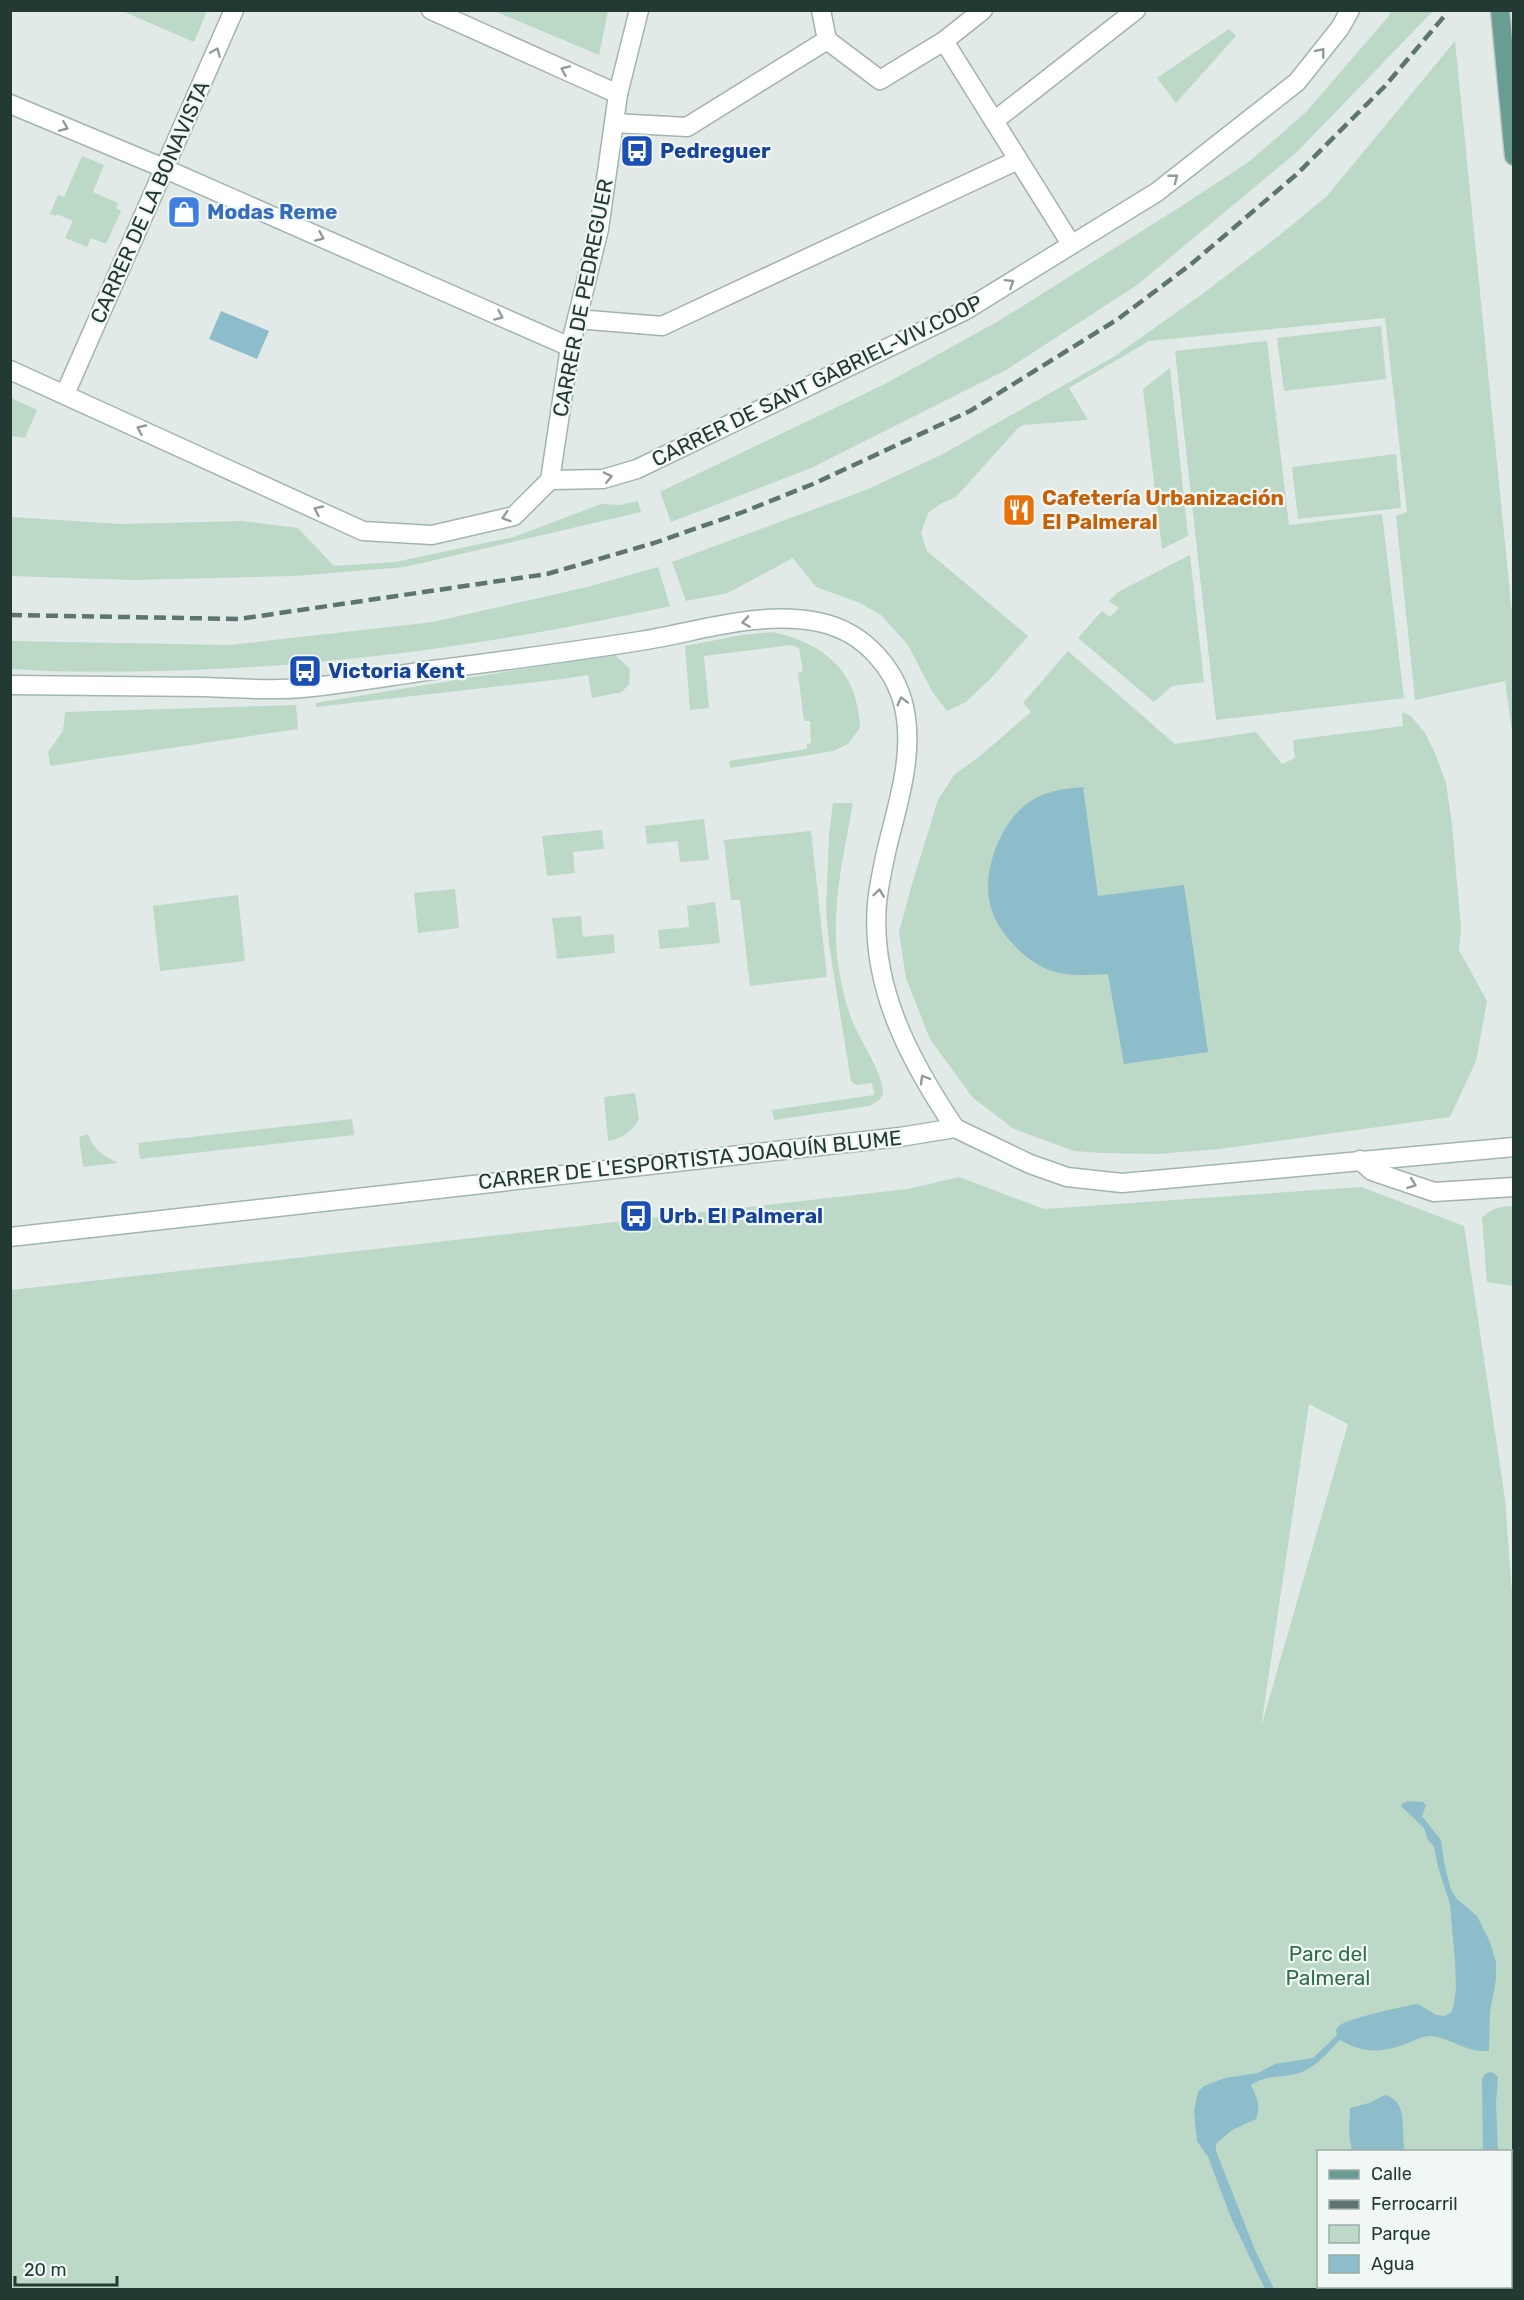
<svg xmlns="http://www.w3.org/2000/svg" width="1524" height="2300" viewBox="0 0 1524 2300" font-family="Rubik,sans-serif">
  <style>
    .green { fill: #bbd9c6; fill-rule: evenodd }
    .water { fill: #8dbcca }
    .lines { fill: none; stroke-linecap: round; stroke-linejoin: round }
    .street-casing { stroke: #a4b1ad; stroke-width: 21 }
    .secondary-casing { stroke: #a1b5af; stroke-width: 21 }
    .primary-casing { stroke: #bdc4c2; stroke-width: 21 }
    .street { stroke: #fff; stroke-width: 18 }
    .secondary { stroke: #fff; stroke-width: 18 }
    .primary { stroke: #699c92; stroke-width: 18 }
    .rail { stroke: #5d7470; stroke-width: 4.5; stroke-dasharray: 12 6; stroke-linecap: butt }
    .oneway { stroke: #919c9a }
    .labels { text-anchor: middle; stroke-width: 4.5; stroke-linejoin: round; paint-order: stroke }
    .transit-label { font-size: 21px; font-weight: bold; fill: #164399; stroke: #f1f7f4; text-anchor: start }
    .street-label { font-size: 21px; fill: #233934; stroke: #f1f7f4 }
    .shop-label { font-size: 21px; font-weight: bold; fill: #366cbe; stroke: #f1f7f4; text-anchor: start }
    .food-label { font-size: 21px; font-weight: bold; fill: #c56008; stroke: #f1f7f4; text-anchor: start }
    .park-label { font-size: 21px; fill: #316c4c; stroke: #f1f7f4 }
  </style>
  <rect width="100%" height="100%" fill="#e1eae6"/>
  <g class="green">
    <path d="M 122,11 L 207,11 L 194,42 Z"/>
    <path d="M 494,11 L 608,11 L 599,55 Z"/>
    <path d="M 1391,11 L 1433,11 L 1297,152 L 1137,285 L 1006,370 L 811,468 L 671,522 L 660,492 L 885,384 L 1002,319 L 1180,207 L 1250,161 L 1306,112 L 1388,17 Z"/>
    <path d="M 1229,29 L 1236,36 L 1176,103 L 1157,78 Z"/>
    <path d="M 1455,41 L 1513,623 L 1513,739 L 1505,681 L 1415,700 L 1396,516 L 1407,512 L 1385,318 L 1149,341 L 1069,388 L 1088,420 L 1023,425 L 1018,428 L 956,497 L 940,504 L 928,513 L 921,533 L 927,551 L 1028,636 L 992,677 L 966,702 L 947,711 L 933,693 L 908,645 L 881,615 L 860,603 L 816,587 L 793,558 L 728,593 L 686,601 L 672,562 L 866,490 L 943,454 L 1115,356 L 1201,295 L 1276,238 L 1327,196 Z"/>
    <path d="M 82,156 L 104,165 L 93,192 L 118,203 L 116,208 L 121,211 L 106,244 L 91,238 L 87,247 L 65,238 L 73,221 L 57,214 L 56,216 L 50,214 L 58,195 L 64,197 Z"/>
    <path d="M 1381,326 L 1386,379 L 1284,391 L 1277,338 Z"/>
    <path d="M 1267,341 L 1289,525 L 1382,514 L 1404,698 L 1216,720 L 1175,351 Z"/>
    <path d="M 1170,368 L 1188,536 L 1162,549 L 1143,389 Z"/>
    <path d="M 11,398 L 37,410 L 25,438 L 11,436 Z"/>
    <path d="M 1396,454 L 1401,508 L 1298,519 L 1292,467 Z"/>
    <path d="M 638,501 L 641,512 L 405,567 L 295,576 L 132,580 L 11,576 L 11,517 L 120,524 L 242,521 L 298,528 L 334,566 L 395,562 L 514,537 L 601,504 L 620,505 Z"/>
    <path d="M 1190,555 L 1204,682 L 1172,686 L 1154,702 L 1078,638 L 1102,611 L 1110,617 L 1119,608 L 1109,601 L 1118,592 Z"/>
    <path d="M 658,567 L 670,606 C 513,641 353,664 192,670 C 132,672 71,673 11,669 L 11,641 L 230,645 L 433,622 L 587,587 Z"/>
    <path d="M 773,632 C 826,644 858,672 860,728 L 848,744 L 833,751 L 730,768 L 729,761 L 807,749 L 807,744 L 811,743 L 810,721 L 804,721 L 798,673 L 803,671 L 799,648 L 791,645 L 704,656 L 709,708 L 690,710 L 685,646 L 742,635 Z"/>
    <path d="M 1068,651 L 1175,744 L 1256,732 L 1282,764 L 1295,758 L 1293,740 L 1403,726 L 1402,712 L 1411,716 L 1425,733 L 1435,753 L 1446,783 L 1452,824 L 1461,929 L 1459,950 L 1487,1001 L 1476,1061 L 1450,1117 L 1219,1149 L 1156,1154 L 1103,1153 L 1074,1151 L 1014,1129 L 973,1098 L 930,1039 L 906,978 L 899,932 L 912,884 L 938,800 L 954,775 L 980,756 L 1031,712 L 1023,703 Z"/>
    <path d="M 614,654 L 630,669 L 629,684 L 622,692 L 592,698 L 588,675 L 562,679 L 316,707 L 316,703 Z"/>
    <path d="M 296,705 L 298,729 L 50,766 L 48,752 L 63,731 L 65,712 Z"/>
    <path d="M 833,803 L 853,803 C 839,880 824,936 850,1015 C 857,1037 884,1073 883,1094 L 878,1101 L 869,1106 L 774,1120 L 772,1110 L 874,1095 L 872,1083 L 856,1085 L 851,1081 L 829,945 L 826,910 L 829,835 Z"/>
    <path d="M 704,819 L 709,860 L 680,862 L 678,841 L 647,844 L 645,826 Z"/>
    <path d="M 602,830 L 604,849 L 573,852 L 575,873 L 547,876 L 542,836 Z"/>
    <path d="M 811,831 L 827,977 L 750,986 L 740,900 L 731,900 L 724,840 Z"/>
    <path d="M 455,889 L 459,928 L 418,933 L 414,893 Z"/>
    <path d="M 238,895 L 245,961 L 160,971 L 153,906 Z"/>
    <path d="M 715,902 L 720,943 L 660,949 L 658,930 L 689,927 L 687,906 Z"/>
    <path d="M 581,916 L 583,937 L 614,934 L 615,953 L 557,959 L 552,918 Z"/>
    <path d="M 635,1093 L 639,1119 C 632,1131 622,1139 608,1141 L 604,1097 Z"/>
    <path d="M 352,1119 L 354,1135 L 140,1159 L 138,1143 Z"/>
    <path d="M 88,1134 C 93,1149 103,1156 118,1163 L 83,1167 L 79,1137 Z"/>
    <path d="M 959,1177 L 1044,1209 L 1361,1187 L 1464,1226 L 1505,1499 L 1513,1607 L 1513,2289 L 11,2290 L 11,1290 L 908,1189 ZM 1309,1404 L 1348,1424 L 1261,1727 ZM 1318,2152 L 1510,2152 L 1510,2286 L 1318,2286 Z"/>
    <path d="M 1513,1206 L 1513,1286 L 1487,1282 L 1482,1218 C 1492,1207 1500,1207 1513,1206 Z"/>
  </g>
  <g class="water">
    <path d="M 221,311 L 269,331 L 257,359 L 209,339 Z"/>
    <path d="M 1083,787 L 1098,896 L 1184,885 L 1208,1052 L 1124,1064 L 1108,974 C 1089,975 1068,977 1049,970 C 1022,959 993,928 989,899 C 984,868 1000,827 1023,807 C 1040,792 1061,789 1083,787 Z"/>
    <path d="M 1408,1801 L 1423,1802 L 1426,1805 L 1422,1816 L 1441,1840 L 1444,1862 L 1451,1890 L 1457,1899 L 1477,1916 L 1490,1942 L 1496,1962 L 1496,1979 L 1490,2012 L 1489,2051 C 1483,2051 1476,2051 1470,2049 C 1456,2045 1446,2037 1430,2036 C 1422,2036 1415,2040 1408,2043 C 1382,2053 1364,2054 1340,2040 C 1329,2051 1317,2066 1302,2072 C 1285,2079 1269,2073 1251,2085 C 1257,2098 1261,2105 1256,2119 L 1232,2130 L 1216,2144 L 1216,2151 L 1255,2250 L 1274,2289 L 1265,2289 L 1232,2220 L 1208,2157 L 1197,2141 L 1194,2111 L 1198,2092 L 1204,2086 L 1225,2078 L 1258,2073 L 1275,2064 L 1313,2058 L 1337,2035 C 1336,2031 1335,2030 1339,2026 C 1345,2019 1399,2008 1411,2005 L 1418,2004 L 1436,2015 L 1444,2016 L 1451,2013 L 1454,2004 L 1456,1988 L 1455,1962 L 1450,1904 L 1438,1867 L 1434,1846 L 1428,1840 L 1424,1828 L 1401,1806 L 1403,1803 Z"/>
    <path d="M 1489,2072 L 1494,2073 L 1498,2077 L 1496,2103 L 1498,2151 L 1483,2151 L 1482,2080 L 1484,2075 Z"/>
    <path d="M 1385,2095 C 1410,2102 1400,2132 1405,2151 L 1352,2151 L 1349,2133 L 1350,2108 L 1369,2103 Z"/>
    <path d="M 1340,2287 L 1340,2286 L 1510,2287 L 1509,2290 L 1340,2290 Z"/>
  </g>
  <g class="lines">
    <g class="street-casing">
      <g id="street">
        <path d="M 431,10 L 618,94"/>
        <path d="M 821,10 L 827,40"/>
        <path d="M 944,41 L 1071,244"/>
        <path d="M 994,121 L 1136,10"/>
        <path d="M 614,123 L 687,127 L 827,40 L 880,80 L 944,41 L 983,10"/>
        <path d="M 577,319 L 662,326 L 1018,160"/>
        <path d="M 65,394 L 234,10"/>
        <path d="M 1360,1160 L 1372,1171 L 1434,1192 L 1514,1187"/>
      </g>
    </g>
    <g class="secondary-casing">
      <g id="secondary">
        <path d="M 10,104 L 154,164 L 570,347"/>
        <path d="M 10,370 L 363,531 L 432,535 L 514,516 L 550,480"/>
        <path d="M 550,480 L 603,479 L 637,469 L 964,311 L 1157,192 L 1297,82 L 1340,28 L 1350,10"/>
        <path d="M 550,480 L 570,347 L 599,229 L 618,94 L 639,10"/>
        <path d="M 10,685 C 75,686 140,686 205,687 C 237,688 271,691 302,688 C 346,684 390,676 433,670 C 502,661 571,652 640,641 C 698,632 759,610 818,622 C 865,631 900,672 906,718 C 912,761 897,807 887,848 C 883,866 879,884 877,903 C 870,987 910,1061 955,1128"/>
        <path d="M 10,1237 L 900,1137 L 955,1128 L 1030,1164 L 1067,1177 L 1122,1183 L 1514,1147"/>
      </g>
    </g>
    <g class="primary-casing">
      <path id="primary" d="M 1500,10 L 1514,156"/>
    </g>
    <use href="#street" class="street"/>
    <use href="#secondary" class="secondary"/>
    <use href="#primary" class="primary"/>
    <path class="rail" d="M 10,615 L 239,619 L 547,574 L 654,543 L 743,512 L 813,484 L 970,411 L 1118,319 L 1190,265 L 1297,174 L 1385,86 L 1447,13"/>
  </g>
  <defs><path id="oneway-chevron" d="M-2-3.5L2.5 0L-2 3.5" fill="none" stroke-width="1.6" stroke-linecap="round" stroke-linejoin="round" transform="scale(1.5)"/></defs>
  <g class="oneway">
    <use href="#oneway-chevron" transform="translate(216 52) rotate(-67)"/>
    <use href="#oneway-chevron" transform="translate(1321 52) rotate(-51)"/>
    <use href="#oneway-chevron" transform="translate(565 70) rotate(-156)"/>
    <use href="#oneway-chevron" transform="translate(64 127) rotate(23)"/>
    <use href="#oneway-chevron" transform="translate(1174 178) rotate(-38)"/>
    <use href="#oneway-chevron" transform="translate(320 237) rotate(24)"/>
    <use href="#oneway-chevron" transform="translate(1010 283) rotate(-32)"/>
    <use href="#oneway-chevron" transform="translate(499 316) rotate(24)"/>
    <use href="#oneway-chevron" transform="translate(141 429) rotate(-155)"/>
    <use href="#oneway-chevron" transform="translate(608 477) rotate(-13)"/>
    <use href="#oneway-chevron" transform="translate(318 510) rotate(-155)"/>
    <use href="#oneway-chevron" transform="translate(506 517) rotate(163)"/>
    <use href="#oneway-chevron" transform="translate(746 622) rotate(172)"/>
    <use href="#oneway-chevron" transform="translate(902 701) rotate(-105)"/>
    <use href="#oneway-chevron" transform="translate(879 893) rotate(-82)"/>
    <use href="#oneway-chevron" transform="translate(924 1079) rotate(-120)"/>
    <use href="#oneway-chevron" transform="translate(1412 1184) rotate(21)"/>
  </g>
  <defs>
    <g id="bus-square" transform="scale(1.725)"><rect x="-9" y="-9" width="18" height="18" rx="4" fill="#1a4fb4" stroke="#f1f7f4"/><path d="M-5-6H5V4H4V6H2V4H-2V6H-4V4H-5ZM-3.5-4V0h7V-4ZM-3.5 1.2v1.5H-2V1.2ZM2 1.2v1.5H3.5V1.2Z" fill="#fff"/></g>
    <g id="shop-square" transform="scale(1.725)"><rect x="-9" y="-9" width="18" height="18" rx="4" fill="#3f7fe0" stroke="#f1f7f4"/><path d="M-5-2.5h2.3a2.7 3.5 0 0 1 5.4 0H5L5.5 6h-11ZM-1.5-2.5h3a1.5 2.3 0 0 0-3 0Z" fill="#fff"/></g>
    <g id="restaurant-square" transform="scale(1.725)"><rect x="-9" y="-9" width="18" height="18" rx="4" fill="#e8710a" stroke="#f1f7f4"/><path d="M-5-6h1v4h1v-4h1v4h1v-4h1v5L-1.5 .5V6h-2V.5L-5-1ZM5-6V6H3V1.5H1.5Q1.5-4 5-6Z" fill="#fff"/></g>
  </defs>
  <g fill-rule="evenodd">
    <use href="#bus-square" x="637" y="151"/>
    <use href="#shop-square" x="184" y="212"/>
    <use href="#restaurant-square" x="1019" y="510"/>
    <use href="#bus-square" x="305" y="671"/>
    <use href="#bus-square" x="636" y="1216"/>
  </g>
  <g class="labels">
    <g class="transit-label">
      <text x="660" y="158">Pedreguer</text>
      <text x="328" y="678">Victoria Kent</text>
      <text x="659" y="1223">Urb. El Palmeral</text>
    </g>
    <g class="street-label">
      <text transform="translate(150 202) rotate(-66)" y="7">CARRER DE LA BONAVISTA</text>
      <text transform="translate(583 298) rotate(-79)" y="7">CARRER DE PEDREGUER</text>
      <text transform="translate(817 381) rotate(-26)" y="7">CARRER DE SANT GABRIEL-VIV.COOP</text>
      <text transform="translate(690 1160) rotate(-6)" y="7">CARRER DE L'ESPORTISTA JOAQUÍN BLUME</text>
    </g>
    <g class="shop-label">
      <text x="207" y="219">Modas Reme</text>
    </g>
    <g class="food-label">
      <text x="1042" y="505">Cafetería Urbanización<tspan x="1042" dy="24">El Palmeral</tspan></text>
    </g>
    <g class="park-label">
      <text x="1328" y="1961">Parc del<tspan x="1328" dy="24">Palmeral</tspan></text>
    </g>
  </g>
  <rect width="1524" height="2300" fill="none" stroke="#233934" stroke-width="24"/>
  <rect x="1317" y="2150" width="195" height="138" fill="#f1f7f4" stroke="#9faba7" stroke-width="1.5"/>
  <rect x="1329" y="2170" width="30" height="9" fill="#699c92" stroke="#9faba7" stroke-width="1.5"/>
  <text x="1371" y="2180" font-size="18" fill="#233934">Calle</text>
  <rect x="1329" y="2200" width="30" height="9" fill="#5d7470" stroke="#9faba7" stroke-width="1.5"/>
  <text x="1371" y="2210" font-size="18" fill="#233934">Ferrocarril</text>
  <rect x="1329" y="2225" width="30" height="18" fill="#bbd9c6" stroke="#9faba7" stroke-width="1.5"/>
  <text x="1371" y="2240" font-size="18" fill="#233934">Parque</text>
  <rect x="1329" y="2255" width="30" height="18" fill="#8dbcca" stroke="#9faba7" stroke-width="1.5"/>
  <text x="1371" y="2270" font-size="18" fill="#233934">Agua</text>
  <path d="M15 2276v9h102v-9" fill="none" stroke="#233934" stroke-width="3"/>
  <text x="24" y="2276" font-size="18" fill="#233934" stroke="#f1f7f4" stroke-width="4.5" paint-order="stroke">20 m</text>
</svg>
